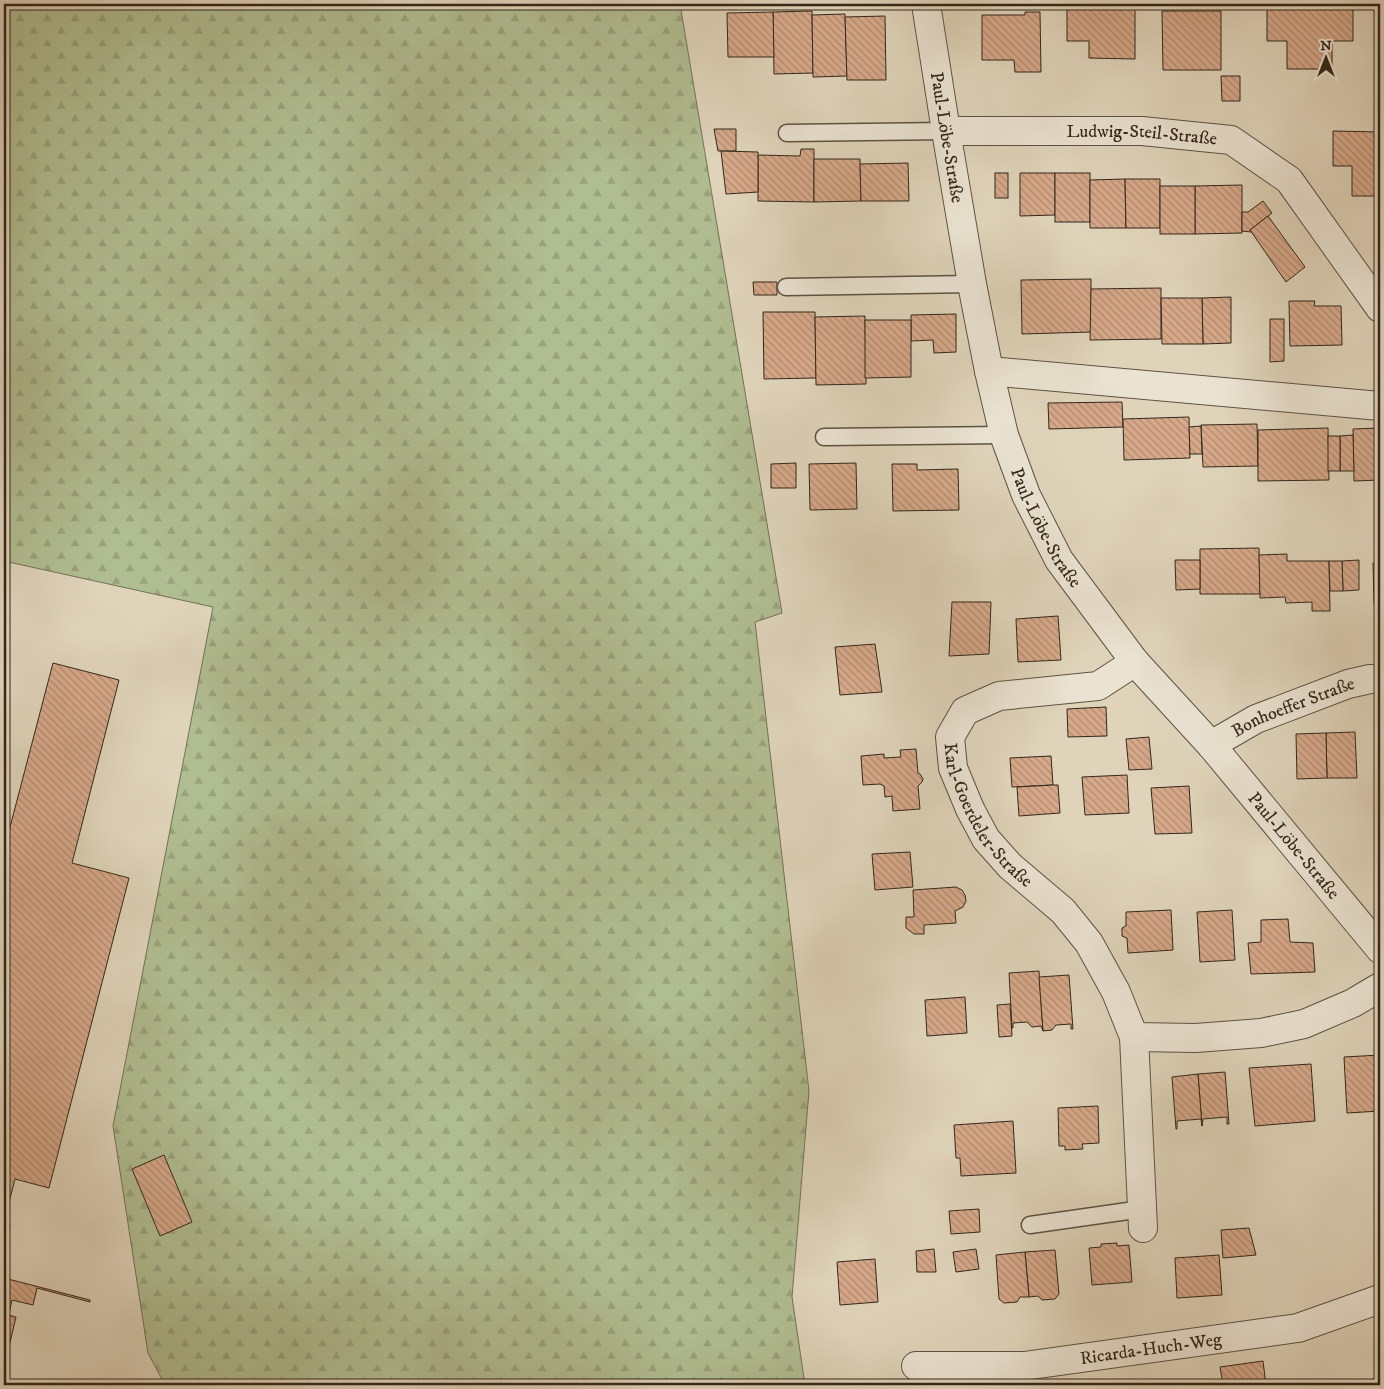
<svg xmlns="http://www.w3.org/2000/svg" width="1384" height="1389" viewBox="0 0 1384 1389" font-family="'IM FELL DW Pica',serif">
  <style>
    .forest { fill: url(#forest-firs); stroke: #727256 }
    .building { fill: url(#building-back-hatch); stroke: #33271b }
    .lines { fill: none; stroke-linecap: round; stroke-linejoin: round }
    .lane-casing { stroke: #5e5243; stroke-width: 19 }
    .street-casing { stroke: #5e5243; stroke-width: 30 }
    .path { stroke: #33271b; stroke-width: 3; stroke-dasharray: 1 2.5; stroke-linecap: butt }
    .lane { stroke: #eae3d2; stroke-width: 16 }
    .street { stroke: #eae3d2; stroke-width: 28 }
    .labels { text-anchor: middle; stroke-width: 4.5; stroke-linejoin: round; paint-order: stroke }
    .street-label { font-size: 18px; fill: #33271b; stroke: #eae3d2 }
  </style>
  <defs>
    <pattern id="forest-firs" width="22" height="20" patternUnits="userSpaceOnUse" patternTransform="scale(1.25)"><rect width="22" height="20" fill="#b0bd91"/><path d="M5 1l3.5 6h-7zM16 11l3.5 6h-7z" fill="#98a27c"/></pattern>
    <pattern id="building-back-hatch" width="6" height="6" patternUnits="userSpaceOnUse" patternTransform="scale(1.25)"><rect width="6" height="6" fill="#d7a98a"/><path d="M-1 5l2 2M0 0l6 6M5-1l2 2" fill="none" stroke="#af8a70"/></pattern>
  </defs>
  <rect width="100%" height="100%" fill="#dfd4ba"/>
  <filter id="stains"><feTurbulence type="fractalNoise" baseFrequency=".004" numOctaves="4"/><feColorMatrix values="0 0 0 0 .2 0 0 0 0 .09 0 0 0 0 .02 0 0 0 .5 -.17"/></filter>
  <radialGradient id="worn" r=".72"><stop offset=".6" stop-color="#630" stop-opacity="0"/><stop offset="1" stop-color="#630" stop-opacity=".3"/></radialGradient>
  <path class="forest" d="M 4,4 L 680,4 L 782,613 L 755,622 L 809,1091 L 792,1297 L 805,1385 L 165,1385 L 148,1353 L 113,1126 L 213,607 L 4,561 Z"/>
  <g class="building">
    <path d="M 982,4 L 1020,4 L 1020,8 L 982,9 Z"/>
    <path d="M 1267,7 L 1353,7 L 1353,41 L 1332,41 L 1332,69 L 1287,69 L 1287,41 L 1267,41 Z"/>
    <path d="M 1067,8 L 1135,8 L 1135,59 L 1089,58 L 1089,41 L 1067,41 Z"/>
    <path d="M 812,11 L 813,73 L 774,74 L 773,12 Z"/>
    <path d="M 1162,11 L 1221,11 L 1221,70 L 1163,70 Z"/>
    <path d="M 773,12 L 774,57 L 728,57 L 727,13 Z"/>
    <path d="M 1025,12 L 1040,12 L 1041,72 L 1015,72 L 1014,60 L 982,60 L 982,15 L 1025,15 Z"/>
    <path d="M 845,14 L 847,76 L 813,77 L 812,15 Z"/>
    <path d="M 885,16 L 886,80 L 847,80 L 845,17 Z"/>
    <path d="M 1221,76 L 1240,76 L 1240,101 L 1222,101 Z"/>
    <path d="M 714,129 L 736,129 L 736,151 L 718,151 Z"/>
    <path d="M 1333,131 L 1380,132 L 1380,196 L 1352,196 L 1352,166 L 1333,166 Z"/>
    <path d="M 801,149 L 814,149 L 814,202 L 758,201 L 758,155 L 800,156 Z"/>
    <path d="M 721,151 L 758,152 L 758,192 L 726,194 Z"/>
    <path d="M 814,159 L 860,159 L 861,201 L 814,202 Z"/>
    <path d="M 908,163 L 909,201 L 861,201 L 860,164 Z"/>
    <rect x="995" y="173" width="13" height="25"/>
    <path d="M 1020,173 L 1055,173 L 1055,215 L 1020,216 Z"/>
    <rect x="1055" y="173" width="35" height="49"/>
    <path d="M 1125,179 L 1126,228 L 1090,228 L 1090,180 Z"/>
    <path d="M 1125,179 L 1160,179 L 1160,228 L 1126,228 Z"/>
    <path d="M 1242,185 L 1242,233 L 1195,234 L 1195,186 Z"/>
    <rect x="1160" y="186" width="35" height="48"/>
    <path d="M 1263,201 L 1272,213 L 1250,230 L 1251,232 L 1242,231 L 1242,212 L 1248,212 Z"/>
    <path d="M 1268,216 L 1305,267 L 1286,282 L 1250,230 Z"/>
    <path d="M 1091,279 L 1091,332 L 1022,334 L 1021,280 Z"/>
    <path d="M 753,282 L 777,282 L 777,295 L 754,295 Z"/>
    <path d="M 1161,288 L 1161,339 L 1090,340 L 1091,289 Z"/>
    <path d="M 1231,297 L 1231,343 L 1203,344 L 1202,298 Z"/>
    <path d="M 1161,298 L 1202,298 L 1203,344 L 1162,344 Z"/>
    <path d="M 1289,301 L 1315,301 L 1314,306 L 1341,306 L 1342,345 L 1290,346 Z"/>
    <path d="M 763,312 L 815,312 L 816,378 L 764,379 Z"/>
    <path d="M 956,314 L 956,352 L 934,353 L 933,340 L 911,341 L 911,315 Z"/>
    <path d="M 865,316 L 866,384 L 816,385 L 815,317 Z"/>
    <path d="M 1270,319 L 1284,319 L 1284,361 L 1270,362 Z"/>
    <path d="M 865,320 L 911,320 L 911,377 L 865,378 Z"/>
    <path d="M 1122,402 L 1123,427 L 1049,429 L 1048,403 Z"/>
    <path d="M 1189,417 L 1190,458 L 1124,460 L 1123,419 Z"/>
    <path d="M 1257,424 L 1258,466 L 1203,467 L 1201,425 Z"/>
    <path d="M 1201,426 L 1202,454 L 1190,454 L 1189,427 Z"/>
    <path d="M 1328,428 L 1329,480 L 1258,481 L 1258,430 Z"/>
    <path d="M 1380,428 L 1380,480 L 1354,481 L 1353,429 Z"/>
    <path d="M 1353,435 L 1354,471 L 1340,471 L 1340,436 Z"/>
    <rect x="1328" y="436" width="12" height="35"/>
    <path d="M 796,463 L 796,488 L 771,488 L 771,464 Z"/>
    <path d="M 856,463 L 857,509 L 810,510 L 809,464 Z"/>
    <path d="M 892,464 L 917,464 L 917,470 L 958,469 L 959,510 L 893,511 Z"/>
    <path d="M 1259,548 L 1260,594 L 1200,594 L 1200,549 Z"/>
    <path d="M 1287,554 L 1287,561 L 1329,561 L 1330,611 L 1312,611 L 1312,602 L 1286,603 L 1285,597 L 1260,598 L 1259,555 Z"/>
    <path d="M 1175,560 L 1200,560 L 1200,589 L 1176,590 Z"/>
    <path d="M 1359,560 L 1359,590 L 1343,591 L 1342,561 Z"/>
    <path d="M 1329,561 L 1342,561 L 1343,591 L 1330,591 Z"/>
    <path d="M 1373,563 L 1380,563 L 1380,604 L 1374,604 Z"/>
    <path d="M 952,602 L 991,602 L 989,654 L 949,656 Z"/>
    <path d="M 1058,616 L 1061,660 L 1018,662 L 1016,619 Z"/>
    <path d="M 875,644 L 882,692 L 840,695 L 835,647 Z"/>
    <path d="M 53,663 L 119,680 L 72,863 L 129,878 L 49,1188 L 15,1179 L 4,1222 L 4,850 Z"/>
    <path d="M 1106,707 L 1107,736 L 1068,737 L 1067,709 Z"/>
    <path d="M 1355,732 L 1357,778 L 1327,778 L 1326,733 Z"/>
    <path d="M 1326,733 L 1327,778 L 1297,779 L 1296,734 Z"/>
    <path d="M 1149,737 L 1152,769 L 1129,770 L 1126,739 Z"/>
    <path d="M 916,749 L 918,773 L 920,774 L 923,779 L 922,782 L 918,786 L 920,809 L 893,811 L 892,796 L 885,797 L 884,786 L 880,784 L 863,785 L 861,756 L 884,754 L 884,758 L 901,757 L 900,750 Z"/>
    <path d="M 1051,756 L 1053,785 L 1012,787 L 1010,758 Z"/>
    <path d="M 1127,775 L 1129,813 L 1085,815 L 1082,777 Z"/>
    <path d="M 1053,785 L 1058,785 L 1060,813 L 1019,816 L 1017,787 Z"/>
    <path d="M 1189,786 L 1192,833 L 1155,834 L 1151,788 Z"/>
    <path d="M 910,852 L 913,887 L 875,890 L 872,854 Z"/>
    <path d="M 956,887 L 962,890 L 965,895 L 966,901 L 963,907 L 955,911 L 956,923 L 924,925 L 924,934 L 914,934 L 906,928 L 906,917 L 914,917 L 913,890 Z"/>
    <path d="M 1171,910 L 1173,950 L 1128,953 L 1127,938 L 1122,936 L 1122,928 L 1126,926 L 1126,912 Z"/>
    <path d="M 1232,910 L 1235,960 L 1200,962 L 1197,912 Z"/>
    <path d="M 1288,919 L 1290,942 L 1313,943 L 1315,972 L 1251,974 L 1248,943 L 1261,942 L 1261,920 Z"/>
    <path d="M 1039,971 L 1043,1031 L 1041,1026 L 1032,1027 L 1027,1022 L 1013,1023 L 1013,1028 L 1012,1028 L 1009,973 Z"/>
    <path d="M 1069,975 L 1073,1029 L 1071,1029 L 1071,1024 L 1056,1025 L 1052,1030 L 1043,1031 L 1039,977 Z"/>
    <path d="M 965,997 L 967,1033 L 927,1036 L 925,1000 Z"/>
    <path d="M 1010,1004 L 1012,1036 L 999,1037 L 997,1005 Z"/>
    <path d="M 1380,1055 L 1380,1111 L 1347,1113 L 1344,1057 Z"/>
    <path d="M 1311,1064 L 1315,1121 L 1255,1126 L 1249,1068 Z"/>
    <path d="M 1225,1072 L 1229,1124 L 1227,1124 L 1227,1117 L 1203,1119 L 1202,1126 L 1198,1074 Z"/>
    <path d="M 1198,1074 L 1202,1126 L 1201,1119 L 1177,1121 L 1177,1129 L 1176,1129 L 1172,1077 Z"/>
    <path d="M 1098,1106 L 1099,1143 L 1082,1144 L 1083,1149 L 1065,1150 L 1065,1146 L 1059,1146 L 1058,1108 Z"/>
    <path d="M 1013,1121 L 1016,1173 L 961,1176 L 960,1158 L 956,1158 L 954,1125 Z"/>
    <path d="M 164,1155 L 192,1222 L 160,1236 L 132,1169 Z"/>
    <path d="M 979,1209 L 980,1232 L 951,1234 L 949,1211 Z"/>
    <path d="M 4,1222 L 10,1224 L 4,1247 Z"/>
    <path d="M 1249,1228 L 1256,1255 L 1223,1258 L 1221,1230 Z"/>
    <path d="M 1117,1243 L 1117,1246 L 1129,1245 L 1132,1282 L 1092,1285 L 1089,1248 L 1101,1247 L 1101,1244 Z"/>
    <path d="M 934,1249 L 936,1272 L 917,1272 L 916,1251 Z"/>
    <path d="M 976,1249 L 979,1269 L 956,1272 L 953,1252 Z"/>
    <path d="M 1055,1250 L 1059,1294 L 1055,1299 L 1042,1300 L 1038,1296 L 1029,1297 L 1025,1252 Z"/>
    <path d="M 1025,1252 L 1029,1297 L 1020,1297 L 1017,1302 L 1004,1303 L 999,1299 L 996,1255 Z"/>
    <path d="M 1219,1255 L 1222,1295 L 1177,1298 L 1175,1258 Z"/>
    <path d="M 875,1259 L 878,1302 L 840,1305 L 837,1262 Z"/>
    <path d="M 4,1278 L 90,1300 L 90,1302 L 37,1288 L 33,1305 L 12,1300 L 9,1314 L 4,1312 Z"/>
    <path d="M 4,1312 L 9,1314 L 8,1315 L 16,1317 L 4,1368 Z"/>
    <path d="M 1263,1361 L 1266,1385 L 1223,1385 L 1220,1367 Z"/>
  </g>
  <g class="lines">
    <g class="lane-casing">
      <g id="lane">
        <path d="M 787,133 L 946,131"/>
        <path d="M 786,287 L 972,284"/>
        <path d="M 824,437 L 1004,435"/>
        <path d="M 1030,1225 L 1142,1209"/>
      </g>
    </g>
    <g class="street-casing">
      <g id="street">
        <path id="s1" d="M 926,4 L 946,131 L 972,284 L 989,371 L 1004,435 L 1026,495 L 1059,560 L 1135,662 L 1211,745 L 1380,949"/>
        <path id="s2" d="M 946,131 L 1142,131 L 1231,140 L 1289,180 L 1380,308"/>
        <path d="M 989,371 L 1380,406"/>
        <path id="s3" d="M 1135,662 L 1098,686 L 999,696 L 965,711 L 950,737 L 953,768 L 970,809 L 986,839 L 1010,866 L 1063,911 L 1089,943 L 1116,992 L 1134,1037 L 1143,1228"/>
        <path id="s4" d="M 1211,745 L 1256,719 L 1348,684 L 1370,679 L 1380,679"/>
        <path d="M 1134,1037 L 1196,1038 L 1261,1033 L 1304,1024 L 1353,1003 L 1380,987"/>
        <path id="s5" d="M 916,1366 L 1024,1366 L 1298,1328 L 1380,1299"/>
      </g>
    </g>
    <path class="path" d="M 1364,1385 L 1380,1376"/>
    <use href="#lane" class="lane"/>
    <use href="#street" class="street"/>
  </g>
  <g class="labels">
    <g class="street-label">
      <text dy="6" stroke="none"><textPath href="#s2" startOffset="196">Ludwig-Steil-Straße</textPath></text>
      <text dy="6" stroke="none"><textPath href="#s1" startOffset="135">Paul-Löbe-Straße</textPath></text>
      <text dy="6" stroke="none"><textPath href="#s1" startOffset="540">Paul-Löbe-Straße</textPath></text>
      <text dy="6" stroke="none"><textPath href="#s4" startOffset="91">Bonhoeffer Straße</textPath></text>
      <text dy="6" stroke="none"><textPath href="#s3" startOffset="300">Karl-Goerdeler-Straße</textPath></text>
      <text dy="6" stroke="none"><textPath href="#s1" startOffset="945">Paul-Löbe-Straße</textPath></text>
      <text dy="6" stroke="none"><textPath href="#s5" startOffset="236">Ricarda-Huch-Weg</textPath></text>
    </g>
  </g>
  <rect width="1384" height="1389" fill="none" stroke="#dfd4ba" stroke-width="20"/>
  <rect x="5" y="5" width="1374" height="1379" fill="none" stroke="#33271b" stroke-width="2.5"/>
  <rect x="10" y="10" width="1364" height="1369" fill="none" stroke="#33271b"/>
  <g transform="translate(1326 58)" stroke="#eae3d2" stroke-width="4" paint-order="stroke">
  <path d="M0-4L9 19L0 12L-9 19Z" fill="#33271b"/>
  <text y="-8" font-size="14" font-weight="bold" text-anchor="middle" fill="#33271b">N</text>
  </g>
  <rect width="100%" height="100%" filter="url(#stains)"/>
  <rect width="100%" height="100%" fill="url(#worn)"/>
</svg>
